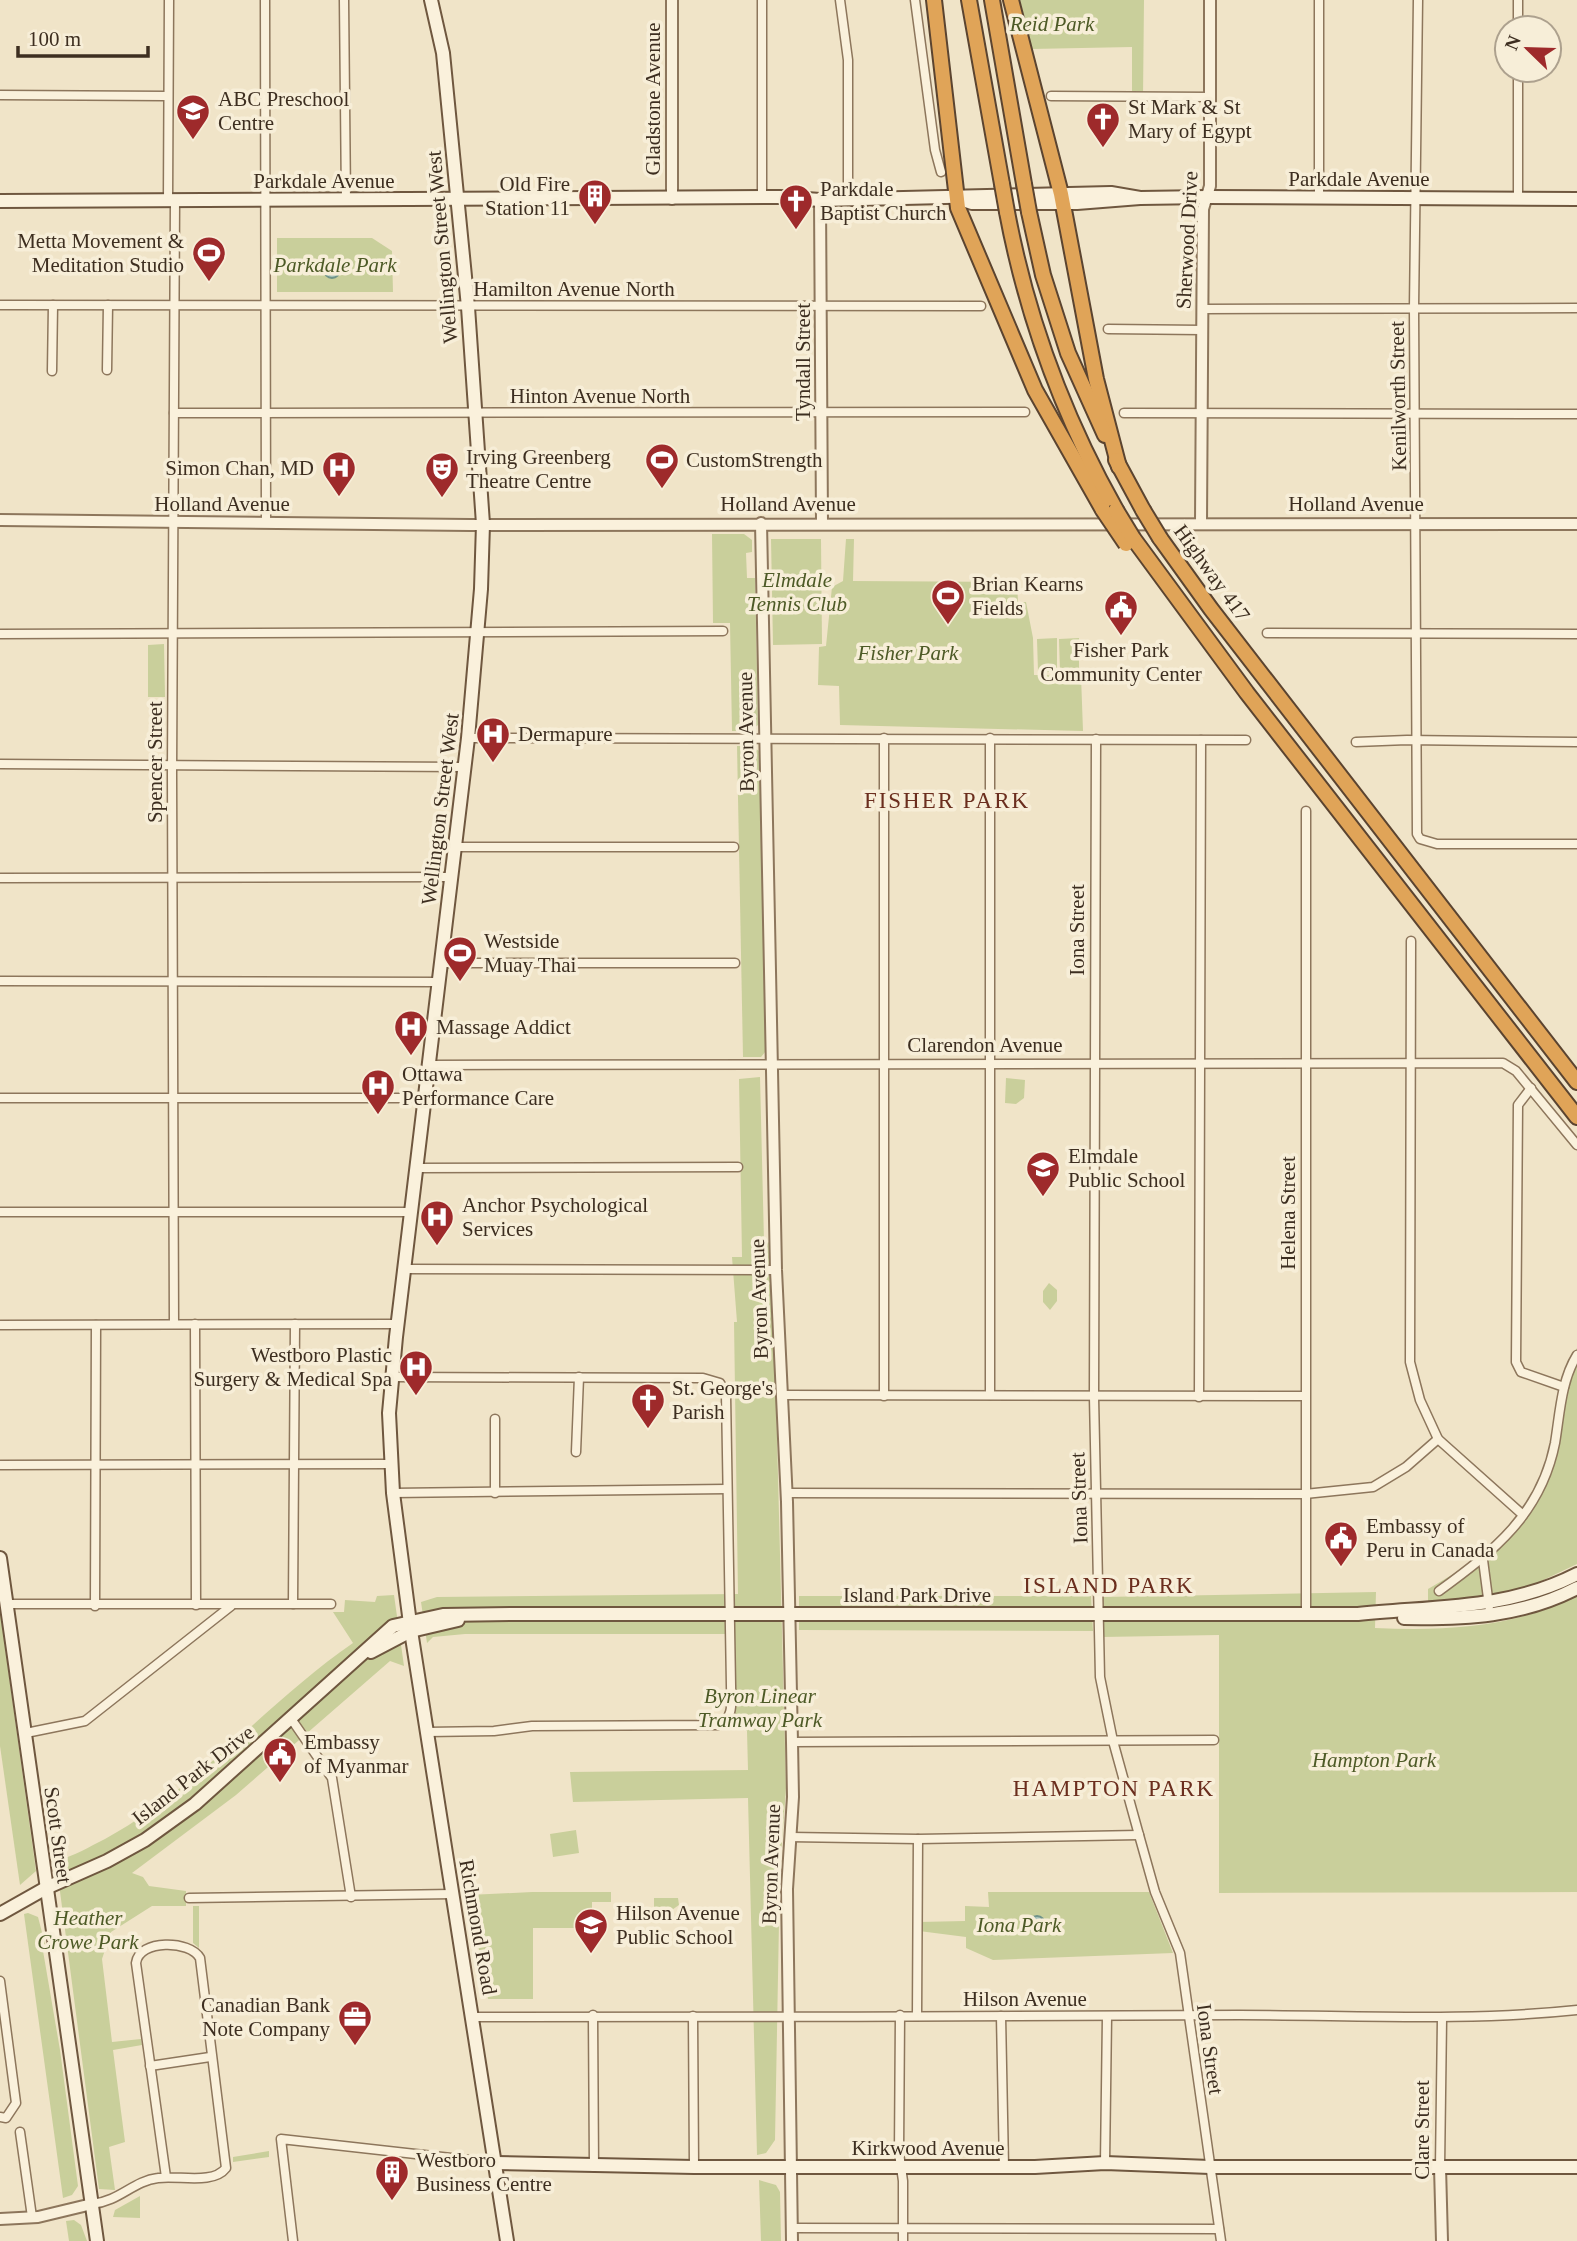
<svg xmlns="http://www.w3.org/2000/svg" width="1577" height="2241" viewBox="0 0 1577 2241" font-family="Georgia,serif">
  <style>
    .green { fill: #c9cf9b }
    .water { fill: #a9c4bc; stroke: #6f938a; stroke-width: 2 }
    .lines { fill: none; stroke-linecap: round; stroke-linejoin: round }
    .minor-casing { stroke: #8d765c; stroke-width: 11 }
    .tertiary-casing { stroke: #8d765c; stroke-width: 14 }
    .secondary-casing { stroke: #6f573f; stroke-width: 16 }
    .motorway-casing { stroke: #5b4430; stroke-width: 18 }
    .minor { stroke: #faf1dc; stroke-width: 8 }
    .tertiary { stroke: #faf1dc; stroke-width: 10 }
    .secondary { stroke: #faf1dc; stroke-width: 12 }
    .motorway { stroke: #e0a458; stroke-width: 14 }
    .motorway-bridge-casing { stroke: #5b4430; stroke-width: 18; stroke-linecap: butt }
    .motorway-bridge { stroke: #e0a458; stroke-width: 14 }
    .labels { text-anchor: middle; stroke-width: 7; stroke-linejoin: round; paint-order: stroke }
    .park-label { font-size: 21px; font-style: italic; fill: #4d5a26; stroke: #f7eed8 }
    .poi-label { font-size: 21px; fill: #3d2e20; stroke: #f7eed8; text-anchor: start }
    .street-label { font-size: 21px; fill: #3d2e20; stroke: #f7eed8 }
    .neighbourhood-label { font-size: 23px; letter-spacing: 2px; fill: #6b2e1e; stroke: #f7eed8 }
  </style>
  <rect width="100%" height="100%" fill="#f0e4c8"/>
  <g class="green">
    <path d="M 1020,0 L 1144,0 L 1143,97 L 1132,97 L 1132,47 L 1031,49 Z"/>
    <path d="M 277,238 L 372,238 L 392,251 L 393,292 L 277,292 Z"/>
    <path d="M 712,534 L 744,534 L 752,540 L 752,552 L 746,553 L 747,578 L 755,578 L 758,725 L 750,731 L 732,731 L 730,623 L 713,623 Z"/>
    <path d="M 771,539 L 821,539 L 822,644 L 773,645 Z"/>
    <path d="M 846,539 L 854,539 L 853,581 L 1017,582 L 1018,602 L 1026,602 L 1033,638 L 1034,675 L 1081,676 L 1083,731 L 840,725 L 839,686 L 818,685 L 819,647 L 826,646 L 832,587 L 843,581 Z"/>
    <path d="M 1057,638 L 1057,672 L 1038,672 L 1037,639 Z"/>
    <path d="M 1079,638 L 1079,672 L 1060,672 L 1059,639 Z"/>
    <path d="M 164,644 L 165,697 L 148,697 L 148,645 Z"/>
    <path d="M 737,746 L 752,746 L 759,751 L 766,1051 L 761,1057 L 743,1057 Z"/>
    <path d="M 760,1077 L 764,1242 L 772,1243 L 786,1788 L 780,1868 L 775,2140 L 766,2153 L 757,2155 L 748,1798 L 573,1802 L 570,1772 L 748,1770 L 747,1731 L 732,1719 L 734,1634 L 465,1634 L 433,1637 L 427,1643 L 421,1602 L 437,1597 L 738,1594 L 734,1322 L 737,1322 L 732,1257 L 742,1257 L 739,1079 Z"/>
    <path d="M 1006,1078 L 1025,1080 L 1024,1098 L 1016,1104 L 1005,1103 Z"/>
    <path d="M 1049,1283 L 1057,1290 L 1057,1301 L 1050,1310 L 1043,1302 L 1043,1291 Z"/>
    <path d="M 1577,1348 L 1577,1564 L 1516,1593 L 1428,1603 L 1428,1589 C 1491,1554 1534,1515 1552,1441 C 1559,1410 1561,1376 1577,1348 Z"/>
    <path d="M 1376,1592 L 1375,1628 C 1446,1631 1512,1628 1577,1596 L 1577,1892 L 1219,1893 L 1219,1635 L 1102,1637 L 1102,1597 Z"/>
    <path d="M 394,1595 L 404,1666 L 390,1661 L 236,1795 L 132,1873 L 143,1877 L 149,1886 L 186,1891 L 186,1906 L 152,1906 L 111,1932 L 102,1959 L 112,2042 L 141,2039 L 142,2045 L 113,2050 L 125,2142 L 109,2147 L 115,2190 L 99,2189 L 56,1861 C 74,1856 89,1847 105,1839 C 198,1788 266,1703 353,1643 L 333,1612 L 344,1612 L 345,1600 L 375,1602 L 377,1596 Z"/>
    <path d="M 799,1596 L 1091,1596 L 1093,1631 L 799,1630 Z"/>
    <path d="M 0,1611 L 36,1871 L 20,1885 L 0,1746 Z"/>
    <path d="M 576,1830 L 579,1853 L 553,1857 L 550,1834 Z"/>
    <path d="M 532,1892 L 611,1892 L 611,1902 L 592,1902 L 592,1910 L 584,1911 L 584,1919 L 575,1919 L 575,1928 L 533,1928 L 533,1999 L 488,1999 L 469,1895 Z"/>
    <path d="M 988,1892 L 1149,1892 L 1173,1953 L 993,1960 L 966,1948 L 966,1937 L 919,1931 L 919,1922 L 965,1921 L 965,1906 L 989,1907 Z"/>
    <path d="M 654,1898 L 678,1898 L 679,1905 L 669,1912 L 654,1912 Z"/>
    <path d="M 193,1906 L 199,1906 L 199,1948 L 193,1943 Z"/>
    <path d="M 28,1913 L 38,1917 L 45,1944 L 42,1945 L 60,2050 L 78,2186 L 72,2195 L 63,2198 L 24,1914 Z"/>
    <path d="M 269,2151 L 269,2157 L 233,2162 L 233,2157 Z"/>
    <path d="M 759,2180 L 776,2185 L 780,2192 L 781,2241 L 761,2241 Z"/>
    <path d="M 140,2196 L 140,2218 L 113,2217 L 115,2210 Z"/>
    <path d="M 74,2220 L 81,2225 L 87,2241 L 69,2241 L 66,2221 Z"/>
  </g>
  <g class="water">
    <circle cx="332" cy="270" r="8"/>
    <circle cx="1037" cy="1924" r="8"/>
  </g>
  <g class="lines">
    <g class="minor-casing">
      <g id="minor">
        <path d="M 265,0 L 266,523"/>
        <path d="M 344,0 L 346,201"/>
        <path d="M 840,0 L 848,60 L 848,199"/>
        <path d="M 915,0 L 935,150 L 941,172"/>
        <path d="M 1418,0 L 1414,308 L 1417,834 L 1420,839 L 1437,844 L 1577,844"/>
        <path d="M 1518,0 L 1518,28"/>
        <path d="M 1518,70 L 1518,199"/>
        <path d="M 0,95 L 166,96"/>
        <path d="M 1051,96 L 1210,97"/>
        <path d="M 1319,198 L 1319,0"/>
        <path d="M 762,199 L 762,0"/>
        <path d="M 168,201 L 169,0"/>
        <path d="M 0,305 L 981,306"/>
        <path d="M 1202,309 L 1577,308"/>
        <path d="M 1108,329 L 1202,330"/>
        <path d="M 107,370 L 108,305"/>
        <path d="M 52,371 L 53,305"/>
        <path d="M 174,413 L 1025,412"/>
        <path d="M 1124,413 L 1577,414"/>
        <path d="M 1267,633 L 1577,634"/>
        <path d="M 0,634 L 723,631"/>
        <path d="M 468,738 L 1246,740"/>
        <path d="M 990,738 L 990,1395"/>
        <path d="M 1096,739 L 1094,1397 L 1100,1677 L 1113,1741 L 1139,1835 L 1155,1892 L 1180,1953 L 1221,2241"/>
        <path d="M 1356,742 L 1407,740 L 1577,742"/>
        <path d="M 0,764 L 464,767"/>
        <path d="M 1306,811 L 1306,1615"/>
        <path d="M 455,847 L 734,847"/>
        <path d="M 0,878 L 451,877"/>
        <path d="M 1411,941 L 1410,1362 L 1420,1400 L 1438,1439 L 1523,1515"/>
        <path d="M 441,963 L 735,963"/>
        <path d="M 0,981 L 438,982"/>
        <path d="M 429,1065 L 1503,1063 L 1516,1071 L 1577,1145"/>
        <path d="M 1531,1088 L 1518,1105 L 1516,1362 L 1521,1372 L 1564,1387"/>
        <path d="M 0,1098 L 425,1098"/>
        <path d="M 417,1168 L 738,1167"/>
        <path d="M 0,1212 L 411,1212"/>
        <path d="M 405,1269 L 776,1270"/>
        <path d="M 174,1324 L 172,774 L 175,200"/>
        <path d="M 195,1324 L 196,1605"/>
        <path d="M 0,1325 L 397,1324"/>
        <path d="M 392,1377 L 703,1378 L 720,1383 L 726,1395 L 731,1685 C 731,1700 735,1719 718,1725 L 532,1726 L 494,1731 L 427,1732"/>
        <path d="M 782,1395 L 1305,1396"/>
        <path d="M 884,1396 L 884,738"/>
        <path d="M 1199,1397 L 1201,740"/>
        <path d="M 495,1419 L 495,1493"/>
        <path d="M 576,1452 L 579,1377"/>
        <path d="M 0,1465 L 391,1464"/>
        <path d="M 393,1493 L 727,1489"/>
        <path d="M 786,1493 L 1305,1494 L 1373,1487 L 1406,1467 L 1438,1439"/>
        <path d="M 1483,1560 L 1489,1606"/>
        <path d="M 1439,1591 C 1494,1551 1541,1514 1555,1443 C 1560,1413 1561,1381 1577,1355"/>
        <path d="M 6,1604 L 331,1604"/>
        <path d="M 293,1604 L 295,1324"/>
        <path d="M 95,1606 L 96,1325"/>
        <path d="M 292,1720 L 332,1778 L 351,1897"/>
        <path d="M 26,1733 L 85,1721 L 231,1606"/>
        <path d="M 792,1742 L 1214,1740"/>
        <path d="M 790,1837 L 918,1839 L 1139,1835"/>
        <path d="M 189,1898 L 453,1894"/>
        <path d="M 0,1981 L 16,2103 L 6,2118 L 0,2117"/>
        <path d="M 593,2015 L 594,2167"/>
        <path d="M 900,2015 L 899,2153 L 903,2181 L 903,2241"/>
        <path d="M 693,2016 L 694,2167"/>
        <path d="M 917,2016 L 918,1839"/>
        <path d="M 1001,2016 L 1004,2167"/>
        <path d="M 473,2017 C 728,2018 984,2016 1239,2015 C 1352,2015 1464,2022 1577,2010"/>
        <path d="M 150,2066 L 210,2057"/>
        <path d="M 20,2132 L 32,2217"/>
        <path d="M 1105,2163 L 1107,2017"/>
        <path d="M 1440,2167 L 1442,2019"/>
        <path d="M 92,2204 C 120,2201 133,2181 158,2178 C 178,2175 213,2185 226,2168 L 200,1958 C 190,1940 139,1939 136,1963 L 166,2177"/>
        <path d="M 791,2228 L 1219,2229"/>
        <path d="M 293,2241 L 281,2139 L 496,2163"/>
      </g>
    </g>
    <g class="tertiary-casing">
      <g id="tertiary">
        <path d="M 672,199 L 672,0"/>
        <path d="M 820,200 L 822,523"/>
        <path d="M 0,520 L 470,525 L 1577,524"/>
        <path d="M 761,523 L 776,1270 L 787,1502 L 792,1742 L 793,1797 L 787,1889 L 792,2241"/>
        <path d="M 1201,523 L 1203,209 L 1210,186 L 1210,0"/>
        <path d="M 1440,2167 L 1442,2241"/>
        <path d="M 0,2219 L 38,2217 L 92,2204"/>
      </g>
    </g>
    <g class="secondary-casing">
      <g id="secondary">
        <path d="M 431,0 L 443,53 L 468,307 L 483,524 L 481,589 L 468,738 L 396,1337 L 389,1413 L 393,1493 L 411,1631 L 507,2241"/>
        <path d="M 960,199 L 972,203 L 1077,203 L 1140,198 L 1207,197 L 1577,199"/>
        <path d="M 0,201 L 780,197 L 820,200 L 1111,193 L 1140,198"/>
        <path d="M 0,1558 L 97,2241"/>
        <path d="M 1404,1618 C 1465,1619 1521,1617 1577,1588"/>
        <path d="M 371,1652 L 411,1631 L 458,1620"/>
        <path d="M 0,1914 L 46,1888 L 107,1861 L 145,1840 L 195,1804 L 393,1626 L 443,1615 L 511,1614 L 1358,1614 C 1434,1606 1507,1610 1577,1574"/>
        <path d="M 496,2163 L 694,2167 L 1035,2167 L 1105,2163 L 1210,2167 L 1577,2167"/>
      </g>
    </g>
    <g class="motorway-casing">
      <g id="motorway">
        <path d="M 934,0 L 958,208 L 1035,390 L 1103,510"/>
        <path d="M 969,0 L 1002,184"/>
        <path d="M 992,0 L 1024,184"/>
        <path d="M 1011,0 L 1061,194 L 1096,379 L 1119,467"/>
        <path d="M 1007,212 C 1027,318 1063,416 1116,510"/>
        <path d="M 1029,212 L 1043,275 L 1068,353 L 1105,435"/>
        <path d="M 1116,460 L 1143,510"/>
        <path d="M 1133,538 L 1247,693 L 1577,1117"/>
        <path d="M 1160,538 L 1211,609 L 1577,1082"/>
      </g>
    </g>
    <use href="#minor" class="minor"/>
    <use href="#tertiary" class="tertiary"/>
    <use href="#secondary" class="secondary"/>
    <use href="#motorway" class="motorway"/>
    <g class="motorway-bridge-casing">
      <g id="motorway-bridge">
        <path d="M 1002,184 L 1007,212"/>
        <path d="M 1024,184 L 1029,212"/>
        <path d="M 1103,510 L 1126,544"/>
        <path d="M 1116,510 L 1133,538"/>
        <path d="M 1143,510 L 1160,538"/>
      </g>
    </g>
    <use href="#motorway-bridge" class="motorway-bridge"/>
  </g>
  <defs>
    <g id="school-pin" transform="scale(1.75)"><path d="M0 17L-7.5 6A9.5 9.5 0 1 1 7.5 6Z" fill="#9e2a2b" stroke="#f7eed8"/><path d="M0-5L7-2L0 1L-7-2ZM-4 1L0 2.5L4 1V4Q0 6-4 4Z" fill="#fff"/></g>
    <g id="church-pin" transform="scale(1.75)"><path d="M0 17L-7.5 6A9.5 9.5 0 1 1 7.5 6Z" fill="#9e2a2b" stroke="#f7eed8"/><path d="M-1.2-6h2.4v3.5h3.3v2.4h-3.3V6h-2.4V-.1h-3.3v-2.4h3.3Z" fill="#fff"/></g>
    <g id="building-pin" transform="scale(1.75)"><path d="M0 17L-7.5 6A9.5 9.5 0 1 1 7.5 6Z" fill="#9e2a2b" stroke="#f7eed8"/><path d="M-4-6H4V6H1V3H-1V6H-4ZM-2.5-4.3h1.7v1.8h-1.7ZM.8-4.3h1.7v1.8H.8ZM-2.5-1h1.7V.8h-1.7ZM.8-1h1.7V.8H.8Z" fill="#fff"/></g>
    <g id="stadium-pin" transform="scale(1.75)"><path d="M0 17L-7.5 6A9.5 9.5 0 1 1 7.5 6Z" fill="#9e2a2b" stroke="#f7eed8"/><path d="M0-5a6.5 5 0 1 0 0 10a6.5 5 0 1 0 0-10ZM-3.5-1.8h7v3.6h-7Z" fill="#fff"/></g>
    <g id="hospital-pin" transform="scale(1.75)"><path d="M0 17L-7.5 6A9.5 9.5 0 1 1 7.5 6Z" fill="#9e2a2b" stroke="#f7eed8"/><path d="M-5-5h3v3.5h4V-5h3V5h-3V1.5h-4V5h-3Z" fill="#fff"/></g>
    <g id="theatre-pin" transform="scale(1.75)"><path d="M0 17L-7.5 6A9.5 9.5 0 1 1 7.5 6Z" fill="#9e2a2b" stroke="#f7eed8"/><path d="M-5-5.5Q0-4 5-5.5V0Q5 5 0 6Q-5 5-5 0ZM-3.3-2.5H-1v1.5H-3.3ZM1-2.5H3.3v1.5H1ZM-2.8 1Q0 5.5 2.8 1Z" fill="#fff"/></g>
    <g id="civic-pin" transform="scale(1.75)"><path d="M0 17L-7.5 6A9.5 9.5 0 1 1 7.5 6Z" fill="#9e2a2b" stroke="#f7eed8"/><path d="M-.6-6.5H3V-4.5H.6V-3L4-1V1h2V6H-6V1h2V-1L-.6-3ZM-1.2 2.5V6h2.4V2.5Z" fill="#fff"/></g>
    <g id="office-pin" transform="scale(1.75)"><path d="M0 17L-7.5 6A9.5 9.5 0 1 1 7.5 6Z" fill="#9e2a2b" stroke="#f7eed8"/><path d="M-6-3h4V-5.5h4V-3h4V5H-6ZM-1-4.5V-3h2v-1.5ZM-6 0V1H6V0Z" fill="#fff"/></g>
  </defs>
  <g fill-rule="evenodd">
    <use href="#school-pin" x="193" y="111"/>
    <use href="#church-pin" x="1103" y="119"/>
    <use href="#building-pin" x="595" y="196"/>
    <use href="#church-pin" x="796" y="201"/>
    <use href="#stadium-pin" x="209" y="253"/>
    <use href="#stadium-pin" x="662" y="460"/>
    <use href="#hospital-pin" x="339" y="468"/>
    <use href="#theatre-pin" x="442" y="469"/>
    <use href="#stadium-pin" x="948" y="596"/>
    <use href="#civic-pin" x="1121" y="607"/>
    <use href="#hospital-pin" x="493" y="734"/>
    <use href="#stadium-pin" x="460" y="953"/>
    <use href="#hospital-pin" x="411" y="1027"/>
    <use href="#hospital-pin" x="378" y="1086"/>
    <use href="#school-pin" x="1043" y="1168"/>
    <use href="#hospital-pin" x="437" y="1217"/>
    <use href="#hospital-pin" x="416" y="1367"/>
    <use href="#church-pin" x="648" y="1400"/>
    <use href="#civic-pin" x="1341" y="1538"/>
    <use href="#civic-pin" x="280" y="1754"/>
    <use href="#school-pin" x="591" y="1925"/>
    <use href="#office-pin" x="355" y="2017"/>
    <use href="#building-pin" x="392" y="2172"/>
  </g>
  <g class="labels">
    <g class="park-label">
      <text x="1052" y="31">Reid Park</text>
      <text x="335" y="272">Parkdale Park</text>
      <text x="797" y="587">Elmdale<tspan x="797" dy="24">Tennis Club</tspan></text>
      <text x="908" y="660">Fisher Park</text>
      <text x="760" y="1703">Byron Linear<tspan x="760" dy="24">Tramway Park</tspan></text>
      <text x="1374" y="1767">Hampton Park</text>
      <text x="88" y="1925">Heather<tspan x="88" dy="24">Crowe Park</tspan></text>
      <text x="1019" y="1932">Iona Park</text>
    </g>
    <g class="poi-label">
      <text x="218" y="106">ABC Preschool<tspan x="218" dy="24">Centre</tspan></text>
      <text x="1128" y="114">St Mark &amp; St<tspan x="1128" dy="24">Mary of Egypt</tspan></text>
      <text x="570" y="191" text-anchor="end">Old Fire<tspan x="570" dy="24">Station 11</tspan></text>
      <text x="820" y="196">Parkdale<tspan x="820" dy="24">Baptist Church</tspan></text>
      <text x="184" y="248" text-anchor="end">Metta Movement &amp;<tspan x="184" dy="24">Meditation Studio</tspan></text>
      <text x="466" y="464">Irving Greenberg<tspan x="466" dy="24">Theatre Centre</tspan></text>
      <text x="686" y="467">CustomStrength</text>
      <text x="314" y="475" text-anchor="end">Simon Chan, MD</text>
      <text x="972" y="591">Brian Kearns<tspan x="972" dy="24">Fields</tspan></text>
      <text x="1121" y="657" text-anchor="middle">Fisher Park<tspan x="1121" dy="24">Community Center</tspan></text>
      <text x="518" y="741">Dermapure</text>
      <text x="484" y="948">Westside<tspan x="484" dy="24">Muay Thai</tspan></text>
      <text x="436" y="1034">Massage Addict</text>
      <text x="402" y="1081">Ottawa<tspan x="402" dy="24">Performance Care</tspan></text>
      <text x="1068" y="1163">Elmdale<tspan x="1068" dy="24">Public School</tspan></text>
      <text x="462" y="1212">Anchor Psychological<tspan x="462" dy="24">Services</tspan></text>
      <text x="392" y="1362" text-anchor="end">Westboro Plastic<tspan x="392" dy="24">Surgery &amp; Medical Spa</tspan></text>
      <text x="672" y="1395">St. George's<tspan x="672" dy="24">Parish</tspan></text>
      <text x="1366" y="1533">Embassy of<tspan x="1366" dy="24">Peru in Canada</tspan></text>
      <text x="304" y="1749">Embassy<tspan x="304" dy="24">of Myanmar</tspan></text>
      <text x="616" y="1920">Hilson Avenue<tspan x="616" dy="24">Public School</tspan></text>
      <text x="330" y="2012" text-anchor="end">Canadian Bank<tspan x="330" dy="24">Note Company</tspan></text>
      <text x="416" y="2167">Westboro<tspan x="416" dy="24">Business Centre</tspan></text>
    </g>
    <g class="street-label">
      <text transform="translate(653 99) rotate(-90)" y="7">Gladstone Avenue</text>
      <text x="1359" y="186">Parkdale Avenue</text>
      <text x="324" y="188">Parkdale Avenue</text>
      <text transform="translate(1187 240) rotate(-87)" y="7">Sherwood Drive</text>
      <text transform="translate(442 247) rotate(-95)" y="7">Wellington Street West</text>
      <text x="574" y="296">Hamilton Avenue North</text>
      <text transform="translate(803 362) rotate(-90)" y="7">Tyndall Street</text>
      <text x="600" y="403">Hinton Avenue North</text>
      <text transform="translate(1398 396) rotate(-91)" y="7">Kenilworth Street</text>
      <text x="222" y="511">Holland Avenue</text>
      <text x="788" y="511">Holland Avenue</text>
      <text x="1356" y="511">Holland Avenue</text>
      <text transform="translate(1212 573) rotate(54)" y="7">Highway 417</text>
      <text transform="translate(746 732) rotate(-91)" y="7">Byron Avenue</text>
      <text transform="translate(155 762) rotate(-90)" y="7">Spencer Street</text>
      <text transform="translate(440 809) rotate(-83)" y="7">Wellington Street West</text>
      <text transform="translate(1077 930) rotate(-90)" y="7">Iona Street</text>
      <text x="985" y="1052">Clarendon Avenue</text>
      <text transform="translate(1288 1213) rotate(-90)" y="7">Helena Street</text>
      <text transform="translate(759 1299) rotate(-92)" y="7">Byron Avenue</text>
      <text transform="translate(1079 1498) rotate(-92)" y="7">Iona Street</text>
      <text x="917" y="1602">Island Park Drive</text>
      <text transform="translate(193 1775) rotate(-38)" y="7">Island Park Drive</text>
      <text transform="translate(58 1835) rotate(82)" y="7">Scott Street</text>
      <text transform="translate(771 1864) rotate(-88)" y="7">Byron Avenue</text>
      <text transform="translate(478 1927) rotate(80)" y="7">Richmond Road</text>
      <text x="1025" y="2006">Hilson Avenue</text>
      <text transform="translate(1210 2049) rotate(82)" y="7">Iona Street</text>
      <text transform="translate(1422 2130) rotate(-90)" y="7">Clare Street</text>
      <text x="928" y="2155">Kirkwood Avenue</text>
    </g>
    <g class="neighbourhood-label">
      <text x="947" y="808">FISHER PARK</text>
      <text x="1109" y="1593">ISLAND PARK</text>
      <text x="1114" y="1796">HAMPTON PARK</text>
    </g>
  </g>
  <g transform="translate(1528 49) rotate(293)"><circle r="33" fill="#f7eed8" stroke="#ada18e" stroke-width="2"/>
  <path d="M0-5L12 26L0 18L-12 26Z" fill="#9e2a2b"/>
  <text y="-10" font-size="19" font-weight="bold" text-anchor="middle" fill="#3d2e20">N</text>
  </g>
  <path d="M18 46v10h130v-10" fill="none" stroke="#3d2e20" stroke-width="3.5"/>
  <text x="28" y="46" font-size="21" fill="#3d2e20" stroke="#f7eed8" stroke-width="5" paint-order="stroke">100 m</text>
</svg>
